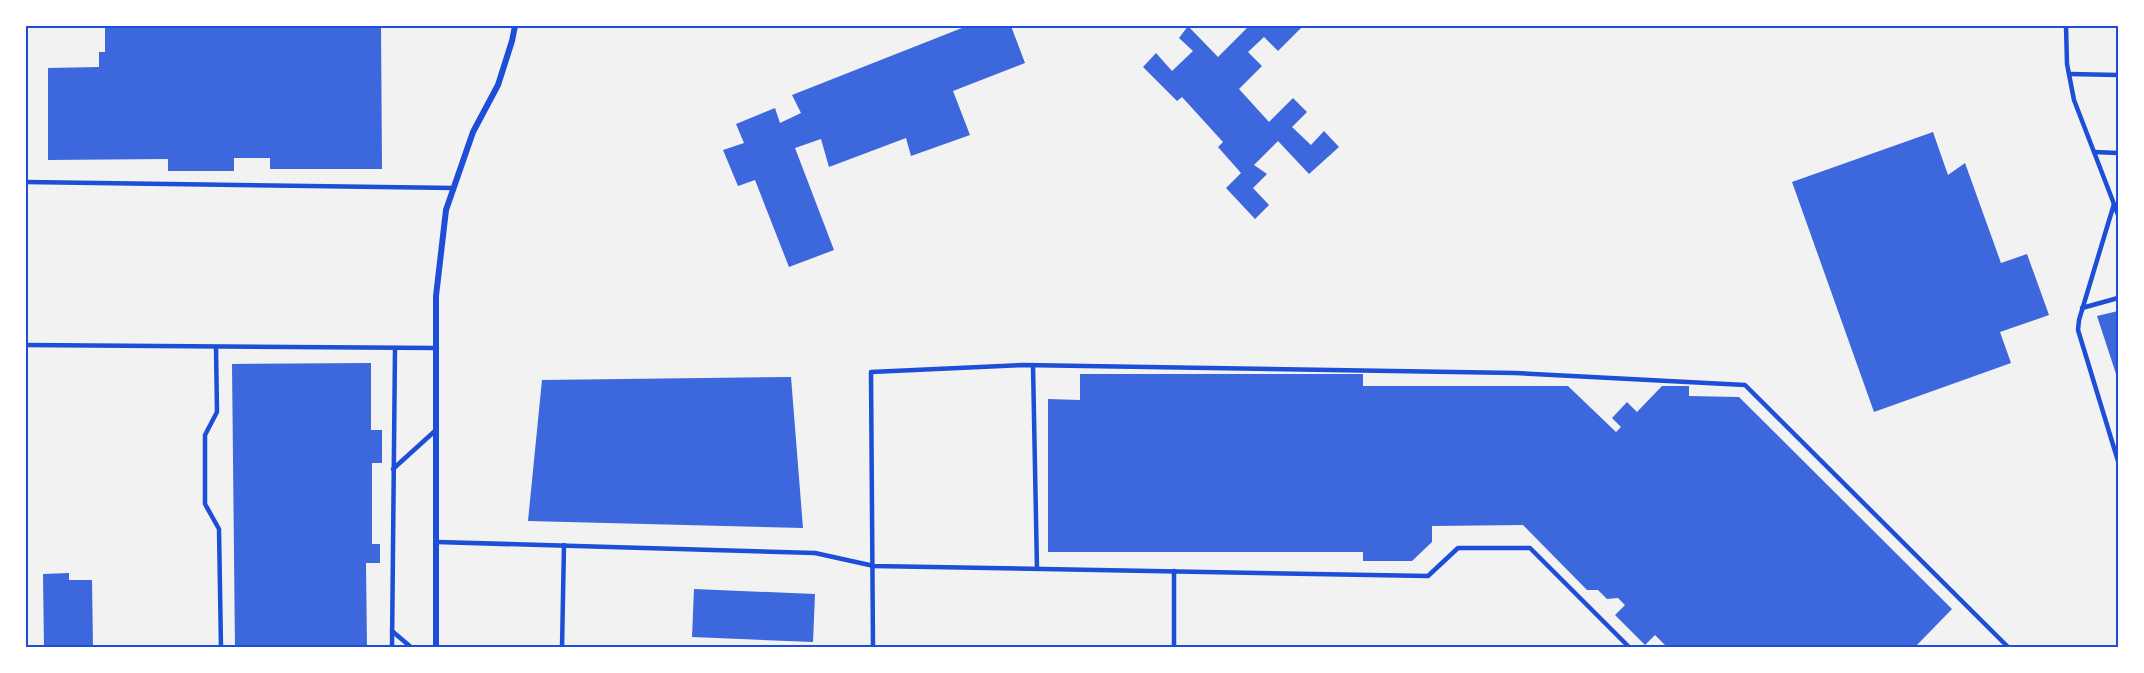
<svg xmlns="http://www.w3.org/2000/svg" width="2144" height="673" viewBox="0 0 2144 673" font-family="'Archivo Narrow',sans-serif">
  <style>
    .building { fill: #3d67dc }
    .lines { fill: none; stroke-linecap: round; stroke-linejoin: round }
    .service { stroke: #1d4ed8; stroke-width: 4.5 }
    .minor { stroke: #1d4ed8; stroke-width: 6 }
    .neatline { fill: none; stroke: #1d4ed8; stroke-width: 2 }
  </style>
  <rect width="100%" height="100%" fill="#f2f2f2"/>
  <g class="building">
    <path d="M 105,26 L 381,26 L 382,169 L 270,169 L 270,158 L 234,158 L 234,171 L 168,171 L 168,159 L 48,160 L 48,68 L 99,67 L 99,52 L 105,52 Z"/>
    <path d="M 967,26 L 1011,26 L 1025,63 L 953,91 L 970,135 L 911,156 L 906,138 L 829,167 L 821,139 L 795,148 L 834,250 L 789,267 L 755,180 L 738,186 L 723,150 L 744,143 L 736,124 L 775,108 L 780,123 L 801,113 L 792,95 Z"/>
    <path d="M 1188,26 L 1218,57 L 1247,28 L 1245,26 L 1303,26 L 1278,51 L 1264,37 L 1248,52 L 1262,66 L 1239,89 L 1269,122 L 1293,98 L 1307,112 L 1292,127 L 1311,145 L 1324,131 L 1339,147 L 1309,174 L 1278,141 L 1254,165 L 1267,174 L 1253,188 L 1269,205 L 1255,219 L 1226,188 L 1241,173 L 1218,147 L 1223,142 L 1182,97 L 1177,101 L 1143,67 L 1156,53 L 1172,71 L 1193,51 L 1179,38 Z"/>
    <path d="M 1933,132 L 1948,175 L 1965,163 L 2001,263 L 2027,254 L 2049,315 L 2000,332 L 2011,363 L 1874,412 L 1792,182 Z"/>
    <path d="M 2118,311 L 2118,380 L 2097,316 Z"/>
    <path d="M 371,363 L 371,430 L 382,430 L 382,463 L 372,463 L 372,544 L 380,544 L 380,563 L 366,563 L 367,648 L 235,648 L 232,364 Z"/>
    <path d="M 1080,374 L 1363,374 L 1363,386 L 1568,386 L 1616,432 L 1621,427 L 1612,418 L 1627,402 L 1637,412 L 1662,386 L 1689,386 L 1689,396 L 1739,397 L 1952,609 L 1917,645 L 1919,648 L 1668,648 L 1655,635 L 1645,645 L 1615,615 L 1625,605 L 1618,598 L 1607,599 L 1598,590 L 1587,590 L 1523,525 L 1432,526 L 1432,542 L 1412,561 L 1363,561 L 1363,552 L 1048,552 L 1048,399 L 1080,400 Z"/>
    <path d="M 791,377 L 803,528 L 528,521 L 542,380 Z"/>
    <path d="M 69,573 L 69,580 L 92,580 L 93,648 L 44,648 L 43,574 Z"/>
    <path d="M 694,589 L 815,594 L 813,642 L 692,637 Z"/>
  </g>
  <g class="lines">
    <g class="service">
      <path d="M 2066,26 L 2067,64 L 2074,100 L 2114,204 L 2079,320 L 2078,330 L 2118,461"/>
      <path d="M 2069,74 L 2118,75"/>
      <path d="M 2094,152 L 2118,153"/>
      <path d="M 26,182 L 454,188"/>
      <path d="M 2114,204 L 2118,215"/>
      <path d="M 2082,308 L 2118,298"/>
      <path d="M 26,345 L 437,348"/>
      <path d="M 216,347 L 217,412 L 205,435 L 205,504 L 219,529 L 221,648"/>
      <path d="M 1033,365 L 1037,569"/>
      <path d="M 393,469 L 436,430"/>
      <path d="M 437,542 L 815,553 L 874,566 L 1428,576 L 1458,548 L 1530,548 L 1630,648"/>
      <path d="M 392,631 L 412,648"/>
      <path d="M 392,648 L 395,348"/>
      <path d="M 562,648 L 564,545"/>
      <path d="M 873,648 L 871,372 L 1023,365 L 1515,373 L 1745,385 L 2009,648"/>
      <path d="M 1174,648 L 1174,571"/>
    </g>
    <path class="minor" d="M 436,648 L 436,296 L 446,210 L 473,132 L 498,85 L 512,41 L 515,26"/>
  </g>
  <rect width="2144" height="673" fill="none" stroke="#ffffff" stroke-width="54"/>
  <rect x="27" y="27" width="2090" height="619" class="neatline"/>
</svg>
